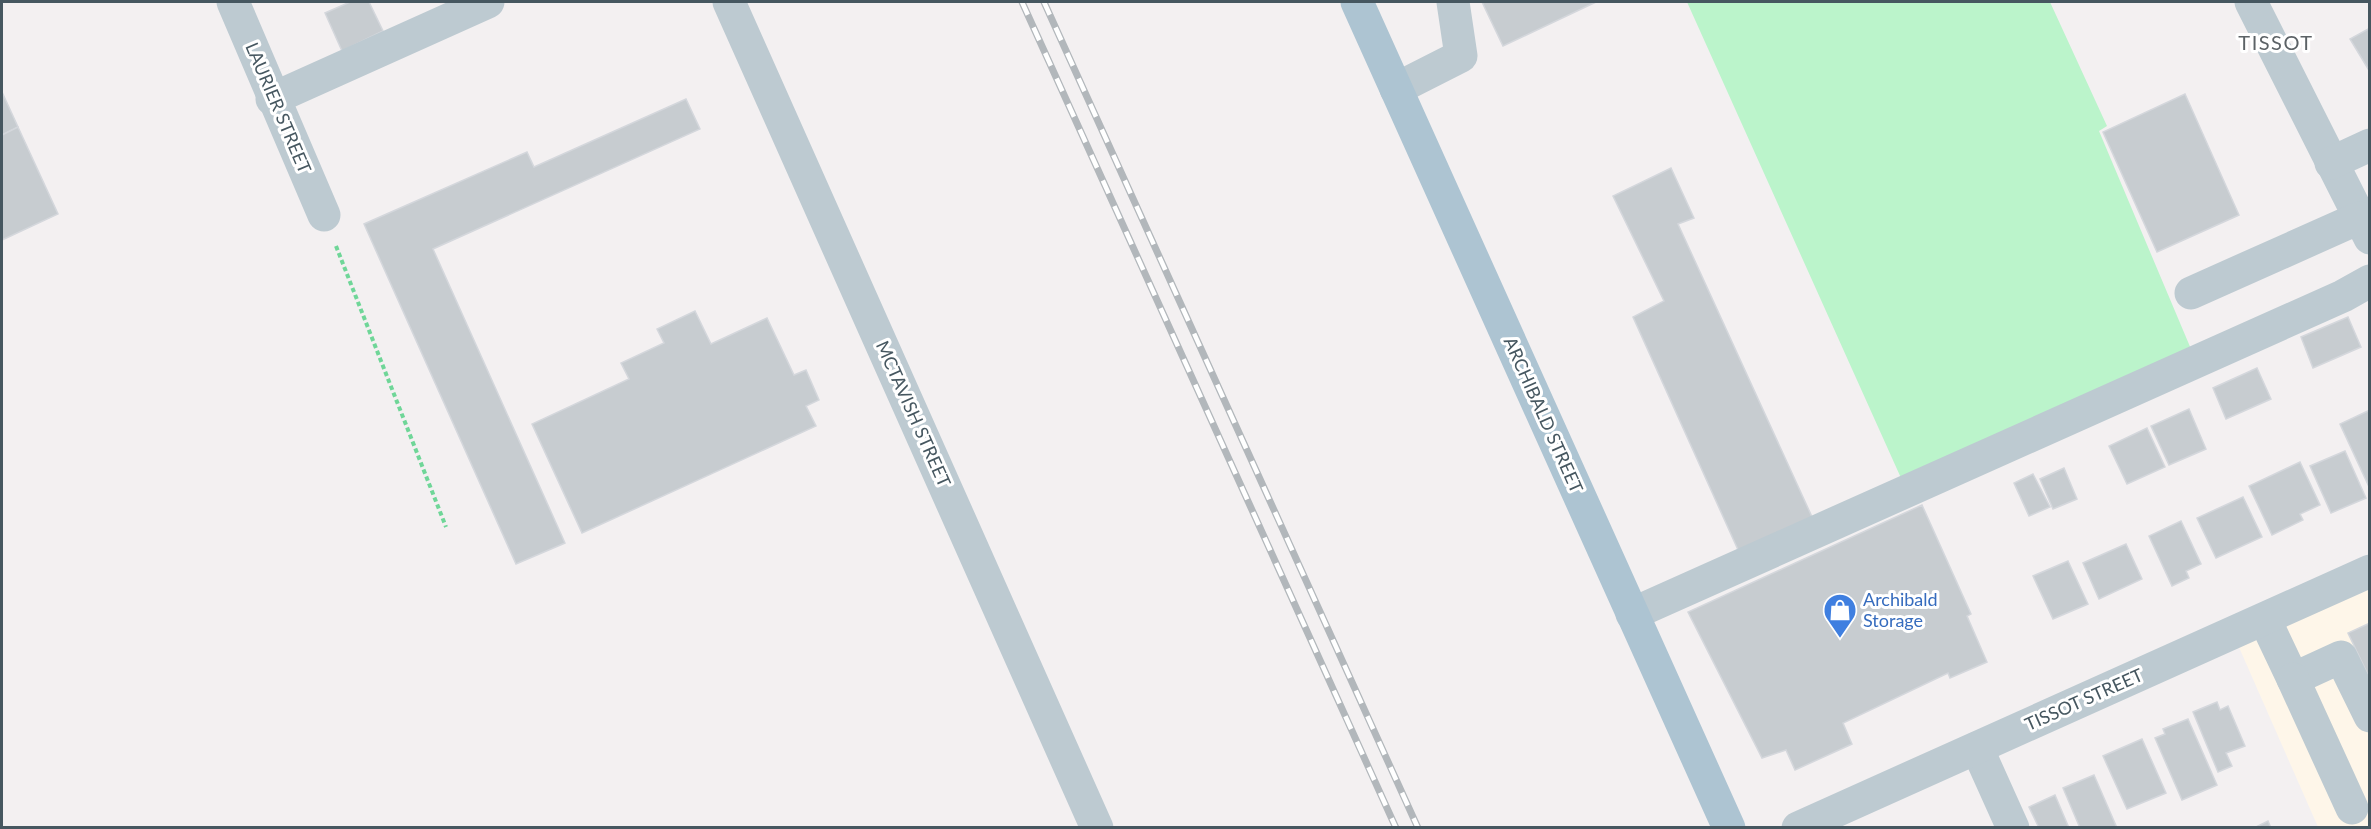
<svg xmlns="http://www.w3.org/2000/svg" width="2371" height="829" viewBox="0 0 2371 829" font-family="Lato,sans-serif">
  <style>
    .commercial { fill: #fef6e9 }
    .green { fill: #bbf4cb }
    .building { fill: #c7ccd0; stroke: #d4d7dc; stroke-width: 1.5 }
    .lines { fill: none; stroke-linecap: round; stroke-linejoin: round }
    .path { stroke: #6fd698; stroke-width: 4; stroke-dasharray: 4.5 3; stroke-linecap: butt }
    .minor { stroke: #bdcad1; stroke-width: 33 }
    .major { stroke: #adc4d2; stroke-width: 33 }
    .rail-casing { stroke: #b2b7bb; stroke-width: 7 }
    .rail { stroke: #fff; stroke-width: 4.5; stroke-dasharray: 14; stroke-linecap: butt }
    .labels { text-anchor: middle; stroke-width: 6; stroke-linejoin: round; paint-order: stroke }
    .street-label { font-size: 18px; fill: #465760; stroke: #fff }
    .shop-label { font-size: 18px; fill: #366cbe; stroke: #fff; text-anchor: start }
    .neighbourhood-label { font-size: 20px; letter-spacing: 1.5px; fill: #5c6266; stroke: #fff }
  </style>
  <rect width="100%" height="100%" fill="#f3f0f1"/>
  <path class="commercial" d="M 2369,556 L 2369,827 L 2318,827 L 2227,620 Z"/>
  <path class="green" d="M 1687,2 L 2050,2 L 2107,126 L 2099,131 L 2191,349 L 1901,478 Z"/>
  <g class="building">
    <path d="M 350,2 L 369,2 L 383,31 L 342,51 L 325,13 Z"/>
    <path d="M 1482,2 L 1596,2 L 1503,46 Z"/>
    <path d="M 2370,28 L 2370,72 L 2350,39 Z"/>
    <path d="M 2,92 L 18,127 L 2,135 Z"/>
    <path d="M 2185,94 L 2239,215 L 2157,252 L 2103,132 Z"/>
    <path d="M 686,99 L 700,129 L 433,249 L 565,543 L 516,564 L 364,224 L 527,152 L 534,167 Z"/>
    <path d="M 18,127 L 58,214 L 2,240 L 2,135 Z"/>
    <path d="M 1671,168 L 1694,218 L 1678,224 L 1813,519 L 1739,552 L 1633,317 L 1664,301 L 1613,196 Z"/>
    <path d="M 695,311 L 711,344 L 767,318 L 794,375 L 806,370 L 819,400 L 806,406 L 816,426 L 582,533 L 532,424 L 629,379 L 621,363 L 664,343 L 657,329 Z"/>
    <path d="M 2348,317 L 2361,347 L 2313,368 L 2301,337 Z"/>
    <path d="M 2257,368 L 2271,399 L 2226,419 L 2213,388 Z"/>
    <path d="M 2189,409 L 2206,449 L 2169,465 L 2151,426 Z"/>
    <path d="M 2370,410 L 2370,489 L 2340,424 Z"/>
    <path d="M 2147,428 L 2165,467 L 2127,484 L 2109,446 Z"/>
    <path d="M 2345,451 L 2366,498 L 2331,513 L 2310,466 Z"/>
    <path d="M 2300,462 L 2320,505 L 2300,514 L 2303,520 L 2272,535 L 2249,486 Z"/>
    <path d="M 2064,468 L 2077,499 L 2053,509 L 2040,479 Z"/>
    <path d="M 2033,474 L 2050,507 L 2029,516 L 2014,483 Z"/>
    <path d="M 2243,497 L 2262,537 L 2216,558 L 2197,518 Z"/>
    <path d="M 1922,505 L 1971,614 L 1967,616 L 1987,662 L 1950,678 L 1948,673 L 1843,723 L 1852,744 L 1795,770 L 1786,750 L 1762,758 L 1688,612 Z"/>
    <path d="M 2181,521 L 2201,564 L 2186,571 L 2189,578 L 2172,586 L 2149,536 Z"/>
    <path d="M 2126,544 L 2142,579 L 2099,599 L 2083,563 Z"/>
    <path d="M 2068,561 L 2088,604 L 2053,619 L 2033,576 Z"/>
    <path d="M 2370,623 L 2370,679 L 2348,633 Z"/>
    <path d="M 2217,702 L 2220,710 L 2228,706 L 2245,746 L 2226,753 L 2232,766 L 2218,772 L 2193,712 Z"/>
    <path d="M 2188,719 L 2217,785 L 2182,800 L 2155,738 L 2165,734 L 2163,729 Z"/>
    <path d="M 2142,739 L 2166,793 L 2127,809 L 2103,756 Z"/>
    <path d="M 2094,775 L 2117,828 L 2080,828 L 2063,788 Z"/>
    <path d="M 2055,795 L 2069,828 L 2039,828 L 2029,807 Z"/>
    <path d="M 2268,821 L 2271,828 L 2254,828 Z"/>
  </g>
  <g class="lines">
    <path class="path" d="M 336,246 L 446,527"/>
    <g class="minor">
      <path d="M 233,2 L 324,215"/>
      <path d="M 729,2 L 1097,828"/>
      <path d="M 2251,2 L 2370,238"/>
      <path d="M 1396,89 L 1461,56 L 1453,2"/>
      <path d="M 272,99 L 488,2"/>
      <path d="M 2331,163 L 2370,145"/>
      <path d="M 2191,293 L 2359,218"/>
      <path d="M 1632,614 L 2343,296 L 2370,281"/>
      <path d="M 2265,620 L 2293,679 L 2341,657 L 2370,716"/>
      <path d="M 2293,679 L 2352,808"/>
      <path d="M 1977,748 L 2013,828"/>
      <path d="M 1798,828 L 2370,571"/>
    </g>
    <path class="major" d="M 1357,2 L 1729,828"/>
    <g class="rail-casing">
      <g id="rail">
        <path d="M 1022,2 L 1396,828"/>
        <path d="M 1044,2 L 1418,828"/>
      </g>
    </g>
    <use href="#rail" class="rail"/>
  </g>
  <defs>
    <g id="shop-pin" transform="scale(1.725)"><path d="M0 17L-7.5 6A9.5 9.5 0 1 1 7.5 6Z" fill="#3f7fe0" stroke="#fff"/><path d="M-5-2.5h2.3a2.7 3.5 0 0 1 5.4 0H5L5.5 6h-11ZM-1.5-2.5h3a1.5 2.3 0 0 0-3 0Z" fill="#fff"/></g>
  </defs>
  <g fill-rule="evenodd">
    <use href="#shop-pin" x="1840" y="610"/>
  </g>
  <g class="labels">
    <g class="street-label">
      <text transform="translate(278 108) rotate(67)" y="6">LAURIER STREET</text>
      <text transform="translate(913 414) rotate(66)" y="6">MCTAVISH STREET</text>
      <text transform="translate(1543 415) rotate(66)" y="6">ARCHIBALD STREET</text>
      <text transform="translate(2084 700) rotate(-24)" y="6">TISSOT STREET</text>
    </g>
    <g class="shop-label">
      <text x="1863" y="606">Archibald<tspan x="1863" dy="21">Storage</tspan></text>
    </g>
    <g class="neighbourhood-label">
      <text x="2276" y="50">TISSOT</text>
    </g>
  </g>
  <rect width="2371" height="829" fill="none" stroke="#465760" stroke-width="6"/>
</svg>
